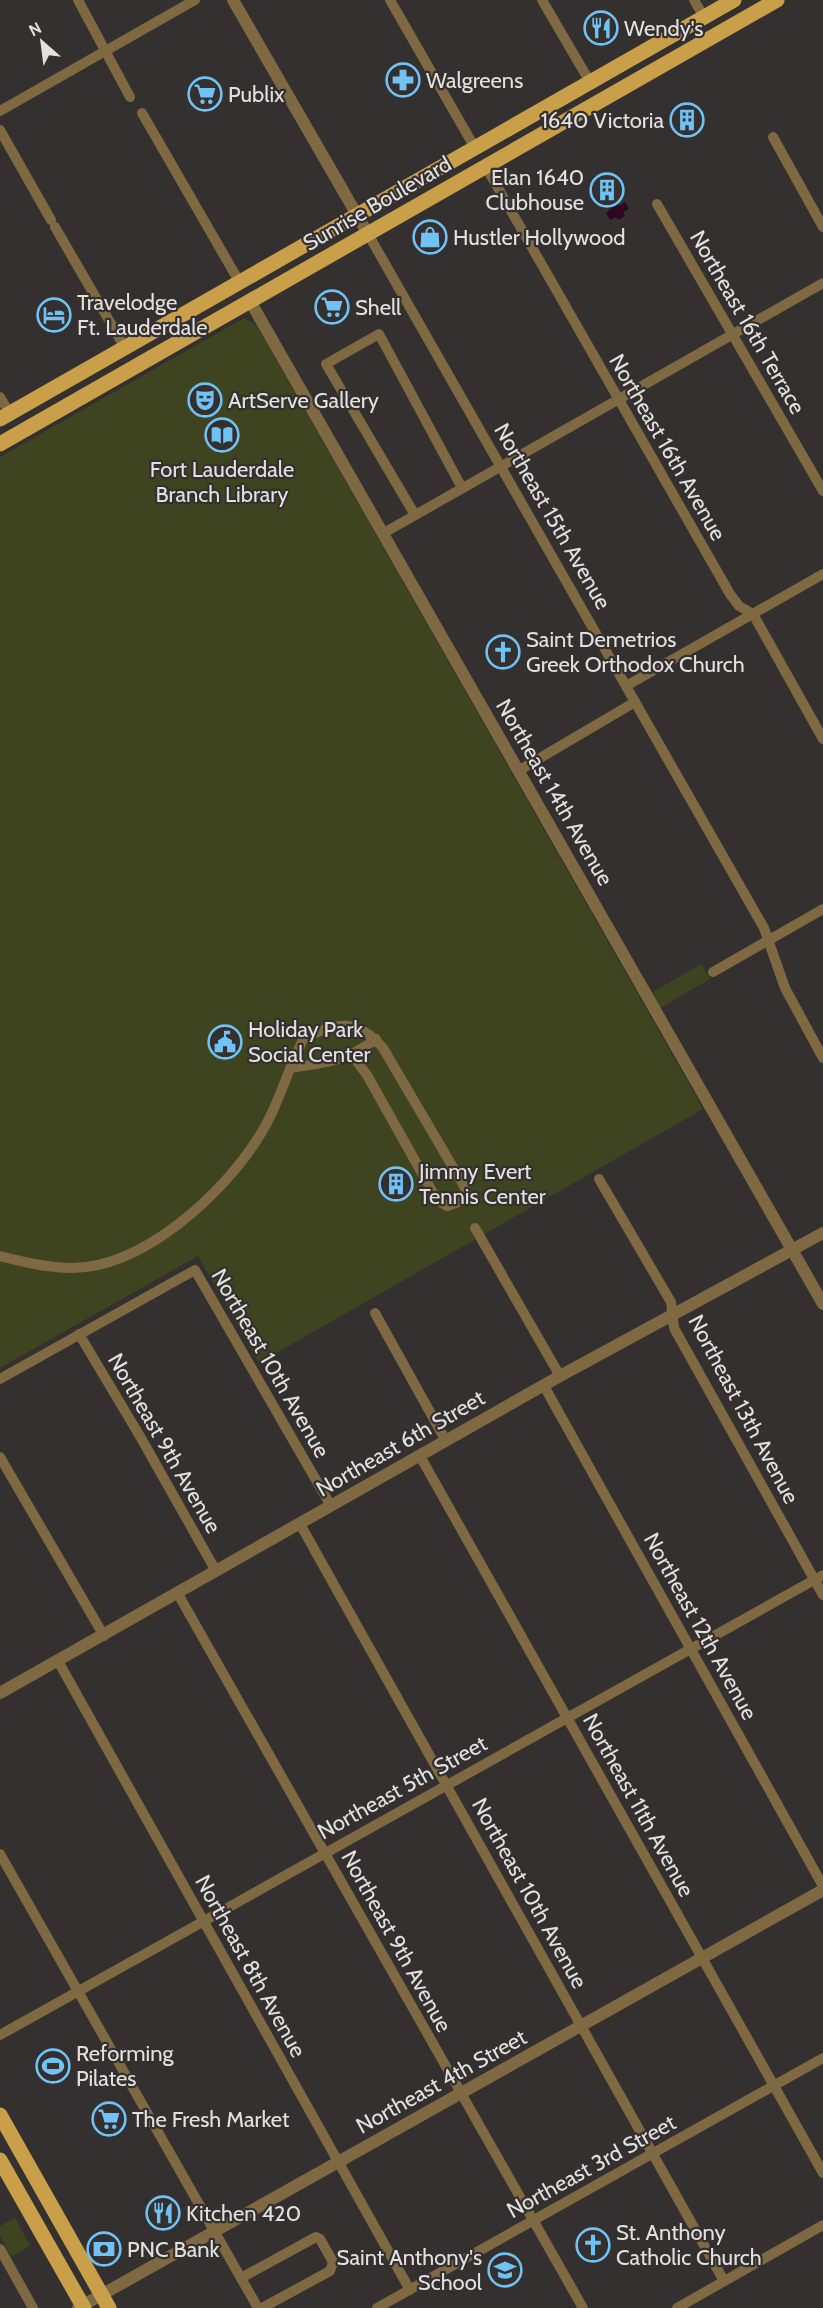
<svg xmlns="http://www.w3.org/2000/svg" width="823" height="2308" viewBox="0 0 823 2308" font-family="Cabin,sans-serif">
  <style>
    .green { fill: #3e441f }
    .water { fill: #2e0724 }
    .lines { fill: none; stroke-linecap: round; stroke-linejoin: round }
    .minor { stroke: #7e6943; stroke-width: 10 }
    .tertiary { stroke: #7e6943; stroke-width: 12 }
    .primary { stroke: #ca9f4a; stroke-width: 15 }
    .labels { text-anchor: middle; stroke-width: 4.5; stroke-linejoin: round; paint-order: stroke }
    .poi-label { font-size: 22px; fill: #e3e1e0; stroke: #33302f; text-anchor: start }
    .street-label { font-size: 22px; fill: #e3e1e0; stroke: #33302f }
  </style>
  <rect width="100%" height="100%" fill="#33302f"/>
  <g class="green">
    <path d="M 244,318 L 257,326 L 703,1109 L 259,1363 L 198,1256 L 0,1368 L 0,457 Z"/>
    <path d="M 701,964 L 710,979 L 660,1008 L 651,993 Z"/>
    <path d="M 15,2218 L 30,2246 L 11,2257 L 0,2236 L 0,2226 Z"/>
  </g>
  <path class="water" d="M 617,202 L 619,206 L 625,202 L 629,209 L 623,212 L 625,216 L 618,220 L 616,217 L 610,220 L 606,213 Z"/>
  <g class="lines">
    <g class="minor">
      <path d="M 78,0 L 130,97"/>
      <path d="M 390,0 L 475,148"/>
      <path d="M 542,0 L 590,82"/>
      <path d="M 694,0 L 704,17"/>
      <path d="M 0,111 L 195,0"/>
      <path d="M 142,113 L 240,283"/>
      <path d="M 0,130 L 51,220"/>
      <path d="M 773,137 L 823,227"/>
      <path d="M 486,167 L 730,594 L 739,606 L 753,614 L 823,739"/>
      <path d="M 657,204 L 823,491"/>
      <path d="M 55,227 L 125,348"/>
      <path d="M 368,234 L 764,928 L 785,988 L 823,1058"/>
      <path d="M 0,397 L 10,414"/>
      <path d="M 415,515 L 326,364 L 379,334 L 462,488"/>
      <path d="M 382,534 L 823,283"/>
      <path d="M 626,686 L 823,574"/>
      <path d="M 518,771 L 635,702"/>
      <path d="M 713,972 L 823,909"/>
      <path d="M 290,1068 C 325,1063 347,1061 376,1039"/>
      <path d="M 599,1179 L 671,1302 L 674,1328 L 823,1595"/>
      <path d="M 475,1228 L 560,1376"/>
      <path d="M 0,1256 C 24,1262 48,1268 72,1268 C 143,1268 223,1194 258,1138 C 278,1108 287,1070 304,1038 C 338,1022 357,1018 383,1048 L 464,1186 L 466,1193 L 464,1200 L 447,1206 L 437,1200 L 367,1075 L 352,1055"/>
      <path d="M 375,1313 L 446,1441"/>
      <path d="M 79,1334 L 141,1438 L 216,1571"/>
      <path d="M 0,1379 L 195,1270 L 331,1506"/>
      <path d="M 544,1386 L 823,1886"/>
      <path d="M 420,1456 L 823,2173"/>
      <path d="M 0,1457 L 104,1636"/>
      <path d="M 300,1524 L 724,2281"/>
      <path d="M 178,1594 L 583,2308"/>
      <path d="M 58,1661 L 410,2290"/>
      <path d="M 0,1854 L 258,2308"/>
      <path d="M 0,2035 L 823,1575"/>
      <path d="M 0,2249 L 33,2308"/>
      <path d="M 241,2278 L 316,2237 L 320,2239 L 333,2262 L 330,2271 L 262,2308"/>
      <path d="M 377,2308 L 823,2058"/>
      <path d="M 677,2308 L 823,2225"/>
    </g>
    <g class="tertiary">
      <path d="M 233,0 L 368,234"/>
      <path d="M 250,301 L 823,1304"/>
      <path d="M 0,1693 L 560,1376 L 823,1233"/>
      <path d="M 78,2308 L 823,1890"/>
    </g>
    <g class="primary">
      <path d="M 0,419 L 734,0"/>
      <path d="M 0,444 L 777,0"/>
      <path d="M 0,2115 L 109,2308"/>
      <path d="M 0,2160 L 84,2308"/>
    </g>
  </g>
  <defs>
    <g id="restaurant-ring" transform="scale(1.725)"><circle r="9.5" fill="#33302f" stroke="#70c1f4" stroke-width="1.5"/><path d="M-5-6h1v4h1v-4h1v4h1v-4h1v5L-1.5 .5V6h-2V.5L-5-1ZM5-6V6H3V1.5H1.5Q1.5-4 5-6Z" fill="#70c1f4"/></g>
    <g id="pharmacy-ring" transform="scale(1.725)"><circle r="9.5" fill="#33302f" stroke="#70c1f4" stroke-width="1.5"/><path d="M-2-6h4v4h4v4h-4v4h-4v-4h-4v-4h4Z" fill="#70c1f4"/></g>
    <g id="supermarket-ring" transform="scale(1.725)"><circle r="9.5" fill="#33302f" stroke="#70c1f4" stroke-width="1.5"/><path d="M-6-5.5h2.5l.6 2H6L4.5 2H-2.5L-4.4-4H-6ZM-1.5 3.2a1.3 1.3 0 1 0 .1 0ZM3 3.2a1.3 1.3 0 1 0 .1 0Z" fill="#70c1f4"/></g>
    <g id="building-ring" transform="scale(1.725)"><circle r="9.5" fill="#33302f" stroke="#70c1f4" stroke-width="1.5"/><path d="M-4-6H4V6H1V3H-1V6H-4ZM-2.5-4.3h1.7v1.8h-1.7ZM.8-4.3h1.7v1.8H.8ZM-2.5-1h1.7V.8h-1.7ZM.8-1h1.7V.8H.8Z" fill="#70c1f4"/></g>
    <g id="shop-ring" transform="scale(1.725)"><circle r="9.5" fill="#33302f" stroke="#70c1f4" stroke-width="1.5"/><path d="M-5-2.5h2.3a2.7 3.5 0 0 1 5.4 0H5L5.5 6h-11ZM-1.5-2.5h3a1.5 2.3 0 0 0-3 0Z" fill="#70c1f4"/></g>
    <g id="hotel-ring" transform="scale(1.725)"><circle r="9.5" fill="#33302f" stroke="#70c1f4" stroke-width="1.5"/><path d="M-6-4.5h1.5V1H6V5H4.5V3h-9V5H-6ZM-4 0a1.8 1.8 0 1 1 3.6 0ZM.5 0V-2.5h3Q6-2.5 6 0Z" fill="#70c1f4"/></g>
    <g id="theatre-ring" transform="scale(1.725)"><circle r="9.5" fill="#33302f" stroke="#70c1f4" stroke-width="1.5"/><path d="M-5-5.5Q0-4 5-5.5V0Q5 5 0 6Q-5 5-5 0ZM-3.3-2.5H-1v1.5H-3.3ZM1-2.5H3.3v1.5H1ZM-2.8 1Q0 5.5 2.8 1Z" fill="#70c1f4"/></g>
    <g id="library-ring" transform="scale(1.725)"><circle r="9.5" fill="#33302f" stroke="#70c1f4" stroke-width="1.5"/><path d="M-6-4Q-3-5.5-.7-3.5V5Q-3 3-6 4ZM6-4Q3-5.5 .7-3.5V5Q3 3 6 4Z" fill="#70c1f4"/></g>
    <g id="church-ring" transform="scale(1.725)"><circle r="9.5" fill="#33302f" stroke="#70c1f4" stroke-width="1.5"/><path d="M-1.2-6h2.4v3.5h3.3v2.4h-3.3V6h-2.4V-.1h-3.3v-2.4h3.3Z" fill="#70c1f4"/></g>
    <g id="civic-ring" transform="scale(1.725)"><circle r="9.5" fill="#33302f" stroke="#70c1f4" stroke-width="1.5"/><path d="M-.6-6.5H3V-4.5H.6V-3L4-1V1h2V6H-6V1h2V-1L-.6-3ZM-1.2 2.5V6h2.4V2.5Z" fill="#70c1f4"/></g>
    <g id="stadium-ring" transform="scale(1.725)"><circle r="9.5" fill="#33302f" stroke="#70c1f4" stroke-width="1.5"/><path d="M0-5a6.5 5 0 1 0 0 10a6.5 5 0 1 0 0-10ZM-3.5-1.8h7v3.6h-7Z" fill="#70c1f4"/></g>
    <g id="bank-ring" transform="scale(1.725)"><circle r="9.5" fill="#33302f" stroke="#70c1f4" stroke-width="1.5"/><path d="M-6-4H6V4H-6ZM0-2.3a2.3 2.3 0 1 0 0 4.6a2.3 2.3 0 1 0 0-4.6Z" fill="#70c1f4"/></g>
    <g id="school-ring" transform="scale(1.725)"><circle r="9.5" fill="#33302f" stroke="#70c1f4" stroke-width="1.5"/><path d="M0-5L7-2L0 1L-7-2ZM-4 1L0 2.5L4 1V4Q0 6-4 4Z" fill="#70c1f4"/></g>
  </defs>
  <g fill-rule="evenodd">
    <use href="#restaurant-ring" x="601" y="28"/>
    <use href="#pharmacy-ring" x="403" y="80"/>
    <use href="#supermarket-ring" x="205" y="94"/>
    <use href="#building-ring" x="687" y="120"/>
    <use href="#building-ring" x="607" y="190"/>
    <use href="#shop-ring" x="430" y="237"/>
    <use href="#supermarket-ring" x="332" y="307"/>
    <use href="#hotel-ring" x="54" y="315"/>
    <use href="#theatre-ring" x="205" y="400"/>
    <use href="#library-ring" x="222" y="435"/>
    <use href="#church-ring" x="503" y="652"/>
    <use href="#civic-ring" x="225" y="1042"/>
    <use href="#building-ring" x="396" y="1184"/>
    <use href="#stadium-ring" x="53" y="2066"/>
    <use href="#supermarket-ring" x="109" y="2119"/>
    <use href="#restaurant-ring" x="163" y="2213"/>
    <use href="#church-ring" x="593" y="2245"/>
    <use href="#bank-ring" x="104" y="2249"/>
    <use href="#school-ring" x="505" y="2270"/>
  </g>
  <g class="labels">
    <g class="poi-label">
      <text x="624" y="36">Wendy's</text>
      <text x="426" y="88">Walgreens</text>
      <text x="228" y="102">Publix</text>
      <text x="664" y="128" text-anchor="end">1640 Victoria</text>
      <text x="584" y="185" text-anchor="end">Elan 1640<tspan x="584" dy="25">Clubhouse</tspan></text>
      <text x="453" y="245">Hustler Hollywood</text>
      <text x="77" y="310">Travelodge<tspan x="77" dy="25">Ft. Lauderdale</tspan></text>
      <text x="355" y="315">Shell</text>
      <text x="228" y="408">ArtServe Gallery</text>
      <text x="222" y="477" text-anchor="middle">Fort Lauderdale<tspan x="222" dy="25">Branch Library</tspan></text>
      <text x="526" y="647">Saint Demetrios<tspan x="526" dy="25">Greek Orthodox Church</tspan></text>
      <text x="248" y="1037">Holiday Park<tspan x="248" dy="25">Social Center</tspan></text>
      <text x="419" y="1179">Jimmy Evert<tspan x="419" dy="25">Tennis Center</tspan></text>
      <text x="76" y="2061">Reforming<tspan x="76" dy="25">Pilates</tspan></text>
      <text x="132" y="2127">The Fresh Market</text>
      <text x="186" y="2221">Kitchen 420</text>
      <text x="616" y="2240">St. Anthony<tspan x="616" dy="25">Catholic Church</tspan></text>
      <text x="127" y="2257">PNC Bank</text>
      <text x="482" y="2265" text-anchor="end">Saint Anthony's<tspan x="482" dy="25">School</tspan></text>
    </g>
    <g class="street-label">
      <text transform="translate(377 203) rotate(-30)" y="8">Sunrise Boulevard</text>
      <text transform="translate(748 322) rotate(60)" y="8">Northeast 16th Terrace</text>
      <text transform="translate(668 447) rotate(60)" y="8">Northeast 16th Avenue</text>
      <text transform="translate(553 516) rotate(60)" y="8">Northeast 15th Avenue</text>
      <text transform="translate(555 792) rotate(60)" y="8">Northeast 14th Avenue</text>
      <text transform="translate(271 1363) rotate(60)" y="8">Northeast 10th Avenue</text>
      <text transform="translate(744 1409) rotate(62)" y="8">Northeast 13th Avenue</text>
      <text transform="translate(165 1443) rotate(60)" y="8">Northeast 9th Avenue</text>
      <text transform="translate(400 1443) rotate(-30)" y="8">Northeast 6th Street</text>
      <text transform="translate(701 1626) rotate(61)" y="8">Northeast 12th Avenue</text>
      <text transform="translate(402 1787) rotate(-29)" y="8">Northeast 5th Street</text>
      <text transform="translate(639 1805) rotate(61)" y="8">Northeast 11th Avenue</text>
      <text transform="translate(530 1893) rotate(61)" y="8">Northeast 10th Avenue</text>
      <text transform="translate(397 1941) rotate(61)" y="8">Northeast 9th Avenue</text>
      <text transform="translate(251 1966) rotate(61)" y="8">Northeast 8th Avenue</text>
      <text transform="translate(441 2081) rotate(-29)" y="8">Northeast 4th Street</text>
      <text transform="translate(591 2166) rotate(-29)" y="8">Northeast 3rd Street</text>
    </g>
  </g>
  <g transform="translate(42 42) rotate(332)" stroke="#33302f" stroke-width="4.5" paint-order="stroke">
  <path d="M0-4.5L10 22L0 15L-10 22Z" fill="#e3e1e0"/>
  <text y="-9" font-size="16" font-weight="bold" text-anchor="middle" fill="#e3e1e0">N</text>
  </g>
</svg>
